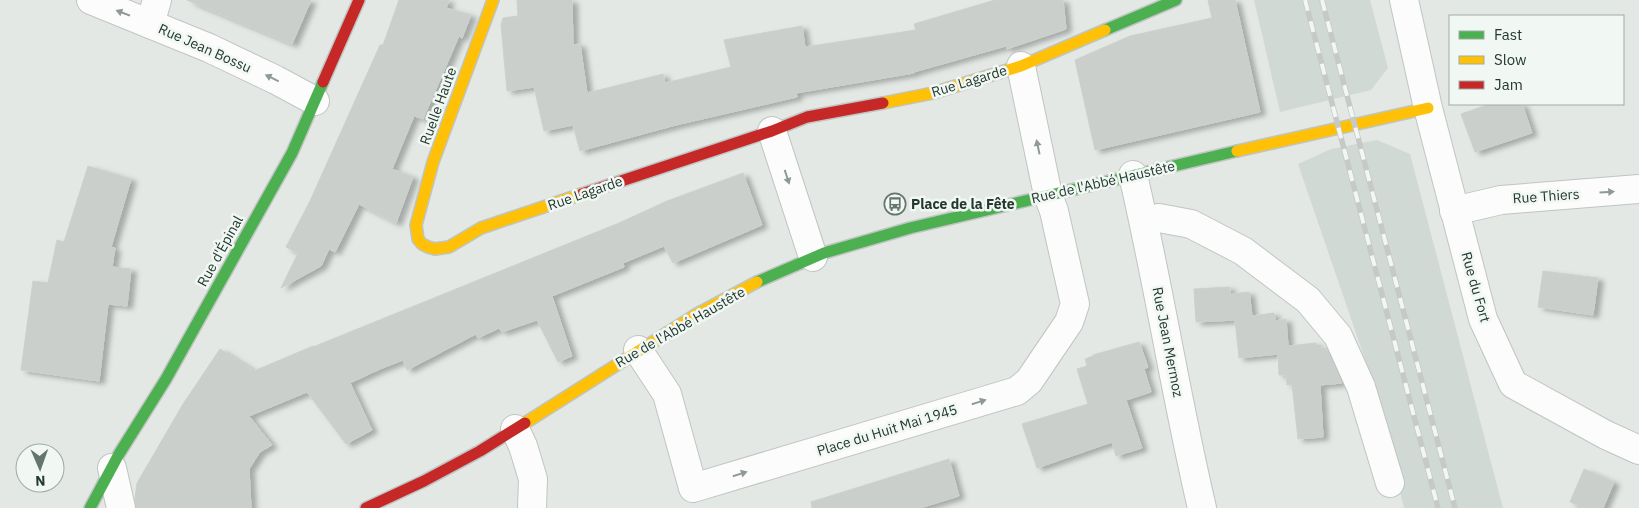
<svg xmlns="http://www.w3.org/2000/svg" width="1639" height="508" viewBox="0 0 1639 508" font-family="'IBM Plex Sans',sans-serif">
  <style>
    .built { fill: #d1d9d4 }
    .building { fill: #cacfcc; stroke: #ccd0ce; filter: url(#shadow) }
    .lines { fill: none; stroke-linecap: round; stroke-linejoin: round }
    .street-casing { stroke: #c0c5c2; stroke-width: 30 }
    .fast-casing { stroke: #bfc5c2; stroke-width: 14 }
    .slow-casing { stroke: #bfc5c2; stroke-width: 14 }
    .jam-casing { stroke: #bfc5c2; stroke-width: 14 }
    .street { stroke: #fbfcfb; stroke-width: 28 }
    .fast { stroke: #4caf50; stroke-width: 11 }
    .slow { stroke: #ffc107; stroke-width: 11 }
    .jam { stroke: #c62828; stroke-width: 11 }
    .rail-casing { stroke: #c7c9c8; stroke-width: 5.5 }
    .rail { stroke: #f1f7f3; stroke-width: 4; stroke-dasharray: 11; stroke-linecap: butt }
    .oneway { fill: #8f9a95 }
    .labels { text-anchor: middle; stroke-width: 5; stroke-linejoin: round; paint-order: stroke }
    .street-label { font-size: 14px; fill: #23382f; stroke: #f1f7f3 }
    .poi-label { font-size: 14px; font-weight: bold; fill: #23382f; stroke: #f1f7f3; text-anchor: start }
  </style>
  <defs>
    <filter id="shadow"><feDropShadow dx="5.5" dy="3" stdDeviation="2.5" flood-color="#0004"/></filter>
  </defs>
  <rect width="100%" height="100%" fill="#e3e8e5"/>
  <g class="built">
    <path d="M 1254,0 L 1370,0 L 1388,68 L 1371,90 L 1280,112 Z"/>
    <path d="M 1377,140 L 1410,154 L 1503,508 L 1404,508 L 1371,377 L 1298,164 L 1331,149 Z"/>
  </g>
  <g class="building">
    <path d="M 187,0 L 311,0 L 292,44 Z"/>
    <path d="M 399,0 L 449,0 L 446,8 L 471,15 L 462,38 L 459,36 L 423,119 L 414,116 L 392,169 L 413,177 L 396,223 L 359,204 L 335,252 L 329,249 L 321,266 L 281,288 L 298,253 L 286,247 L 310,201 L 380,45 L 383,45 Z"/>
    <path d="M 517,0 L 572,0 L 573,45 L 580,44 L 587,93 L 663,74 L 665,83 L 731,67 L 724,40 L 802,26 L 805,47 L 916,30 L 914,24 L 995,0 L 1063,0 L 1066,29 L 1007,49 L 1006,46 L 914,72 L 914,73 L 796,93 L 797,97 L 676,125 L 580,151 L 573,125 L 544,131 L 534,87 L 507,91 L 501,25 L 503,18 L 518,16 Z"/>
    <path d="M 1208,0 L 1235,0 L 1260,112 L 1095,150 L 1075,60 L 1130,36 L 1212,18 Z"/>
    <path d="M 1490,104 L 1522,104 L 1532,133 L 1475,152 L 1461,114 Z"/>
    <path d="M 88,166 L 131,179 L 111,247 L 115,248 L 112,267 L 131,269 L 127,306 L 108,304 L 99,381 L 21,370 L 33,281 L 48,283 L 57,240 L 64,242 Z"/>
    <path d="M 743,173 L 762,225 L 673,263 L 664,246 L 623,263 L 624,267 L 552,296 L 572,356 L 558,362 L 537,320 L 502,332 L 499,328 L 478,338 L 476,334 L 407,370 L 403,360 L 380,369 L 350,383 L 372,430 L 346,444 L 307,392 L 249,416 L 272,445 L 260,452 L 249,469 L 251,508 L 136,508 L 135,499 L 137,483 L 183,404 L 220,349 L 254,371 L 313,346 L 313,347 L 619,223 L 667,201 Z"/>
    <path d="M 1543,271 L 1598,278 L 1593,315 L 1538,307 Z"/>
    <path d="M 1230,287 L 1230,294 L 1249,292 L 1252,316 L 1274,313 L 1275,321 L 1286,319 L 1288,346 L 1316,343 L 1317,348 L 1326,348 L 1342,383 L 1320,385 L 1323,437 L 1298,439 L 1292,384 L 1287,385 L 1286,375 L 1279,375 L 1278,354 L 1239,358 L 1235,320 L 1196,322 L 1194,289 Z"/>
    <path d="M 1139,342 L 1148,367 L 1144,369 L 1151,392 L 1126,400 L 1142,448 L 1116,456 L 1112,442 L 1037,468 L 1022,424 L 1088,404 L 1077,369 L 1087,366 L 1085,359 L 1093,356 L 1093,355 Z"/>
    <path d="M 949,459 L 959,496 L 920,508 L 812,508 L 811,502 Z"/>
    <path d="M 1584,469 L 1614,482 L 1603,508 L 1585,508 L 1570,502 Z"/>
  </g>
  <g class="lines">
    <g class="street-casing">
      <g id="street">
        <path d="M 91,0 L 209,48 L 276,80 L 315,101"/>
        <path d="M 1404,0 L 1428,108 L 1483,319 L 1513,384 L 1606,435 L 1639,450"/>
        <path d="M 150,24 L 157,0"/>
        <path d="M 772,131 L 813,257"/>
        <path d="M 1133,175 C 1159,286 1176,398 1202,508"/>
        <path d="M 1454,211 L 1501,200 L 1639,189"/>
        <path d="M 1144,221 L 1159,218 L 1191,224 L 1243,251 L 1308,300 L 1338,336 L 1361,387 L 1390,483"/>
        <path d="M 638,350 L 667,394 L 693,488 L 1017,391 L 1029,381 L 1069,322 L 1075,304 L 1054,211 L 1048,195 L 1021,66"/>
        <path d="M 515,429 L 523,446 L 533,479 L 532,508"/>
        <path d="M 112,468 L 121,508"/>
      </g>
    </g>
    <g class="fast-casing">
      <g id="fast">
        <path d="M 1105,30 L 1176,0"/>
        <path d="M 757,282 L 824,253 L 910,228 L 1237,151"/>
        <path d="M 90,508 L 119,454 L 166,379 L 292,153 L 323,82"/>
      </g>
    </g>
    <g class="slow-casing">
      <g id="slow">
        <path d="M 493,0 L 433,162 L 416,225 L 418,239 L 422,244 L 428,247 L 435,249 L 449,247 L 481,228 L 582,194"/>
        <path d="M 883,103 L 933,93 L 1021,66 L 1105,30"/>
        <path d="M 1237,151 L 1428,108"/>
        <path d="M 525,423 L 697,314 L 757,282"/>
      </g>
    </g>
    <g class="jam-casing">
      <g id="jam">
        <path d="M 323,82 L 359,0"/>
        <path d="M 582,194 L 772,131 L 807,117 L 883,103"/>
        <path d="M 366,508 L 424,481 L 480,451 L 525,423"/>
      </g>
    </g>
    <use href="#street" class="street"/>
    <use href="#fast" class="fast"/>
    <use href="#slow" class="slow"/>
    <use href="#jam" class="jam"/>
    <g class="rail-casing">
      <g id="rail">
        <path d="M 1305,0 L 1438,508"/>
        <path d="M 1322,0 L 1455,508"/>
      </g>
    </g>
    <use href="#rail" class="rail"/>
  </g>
  <defs><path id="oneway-solid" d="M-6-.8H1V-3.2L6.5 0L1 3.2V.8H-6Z" transform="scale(1.25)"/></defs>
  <g class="oneway">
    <use href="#oneway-solid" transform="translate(123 13) rotate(-159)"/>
    <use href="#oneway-solid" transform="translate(272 78) rotate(-154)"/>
    <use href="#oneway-solid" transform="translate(1038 147) rotate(-102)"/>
    <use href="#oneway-solid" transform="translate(787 177) rotate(72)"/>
    <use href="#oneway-solid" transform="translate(1607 192) rotate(-4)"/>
    <use href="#oneway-solid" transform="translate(979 402) rotate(-17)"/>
    <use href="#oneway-solid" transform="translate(740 474) rotate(-17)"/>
  </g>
  <defs>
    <g id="bus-ring" transform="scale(1.125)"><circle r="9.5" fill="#f1f7f3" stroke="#66766f" stroke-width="1.5"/><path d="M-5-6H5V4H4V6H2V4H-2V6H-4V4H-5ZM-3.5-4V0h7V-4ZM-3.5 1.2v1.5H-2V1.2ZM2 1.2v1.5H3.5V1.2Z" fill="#66766f"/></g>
  </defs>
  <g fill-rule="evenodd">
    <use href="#bus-ring" x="895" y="204"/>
  </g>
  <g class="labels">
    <g class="street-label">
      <text transform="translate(205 48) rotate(24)" y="5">Rue Jean Bossu</text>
      <text transform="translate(969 81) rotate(-17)" y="5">Rue Lagarde</text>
      <text transform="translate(438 106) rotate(-70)" y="5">Ruelle Haute</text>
      <text transform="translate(1103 182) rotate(-13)" y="5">Rue de l'Abbé Haustête</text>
      <text transform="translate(585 193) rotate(-19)" y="5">Rue Lagarde</text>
      <text transform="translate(1546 196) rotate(-4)" y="5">Rue Thiers</text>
      <text transform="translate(220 251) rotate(-61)" y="5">Rue d'Épinal</text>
      <text transform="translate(1476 287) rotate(74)" y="5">Rue du Fort</text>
      <text transform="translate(680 327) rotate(-30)" y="5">Rue de l'Abbé Haustête</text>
      <text transform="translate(1168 342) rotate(79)" y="5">Rue Jean Mermoz</text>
      <text transform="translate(887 430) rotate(-17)" y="5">Place du Huit Mai 1945</text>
    </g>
    <g class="poi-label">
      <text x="911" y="209">Place de la Fête</text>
    </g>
  </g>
  <rect x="1449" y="15" width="175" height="90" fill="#f1f7f3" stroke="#9faba5"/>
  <rect x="1459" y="31" width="25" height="8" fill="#4caf50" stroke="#9faba5"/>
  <text x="1494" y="40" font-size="15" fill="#23382f">Fast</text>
  <rect x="1459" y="56" width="25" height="8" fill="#ffc107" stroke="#9faba5"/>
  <text x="1494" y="65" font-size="15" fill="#23382f">Slow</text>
  <rect x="1459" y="81" width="25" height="8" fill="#c62828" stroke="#9faba5"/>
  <text x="1494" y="90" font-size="15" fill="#23382f">Jam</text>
  <g transform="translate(40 468) rotate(178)"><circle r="24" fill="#f1f7f3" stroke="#9faba5"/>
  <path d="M0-4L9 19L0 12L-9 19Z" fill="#66766f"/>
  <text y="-8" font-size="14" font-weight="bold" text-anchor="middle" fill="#23382f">N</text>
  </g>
</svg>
